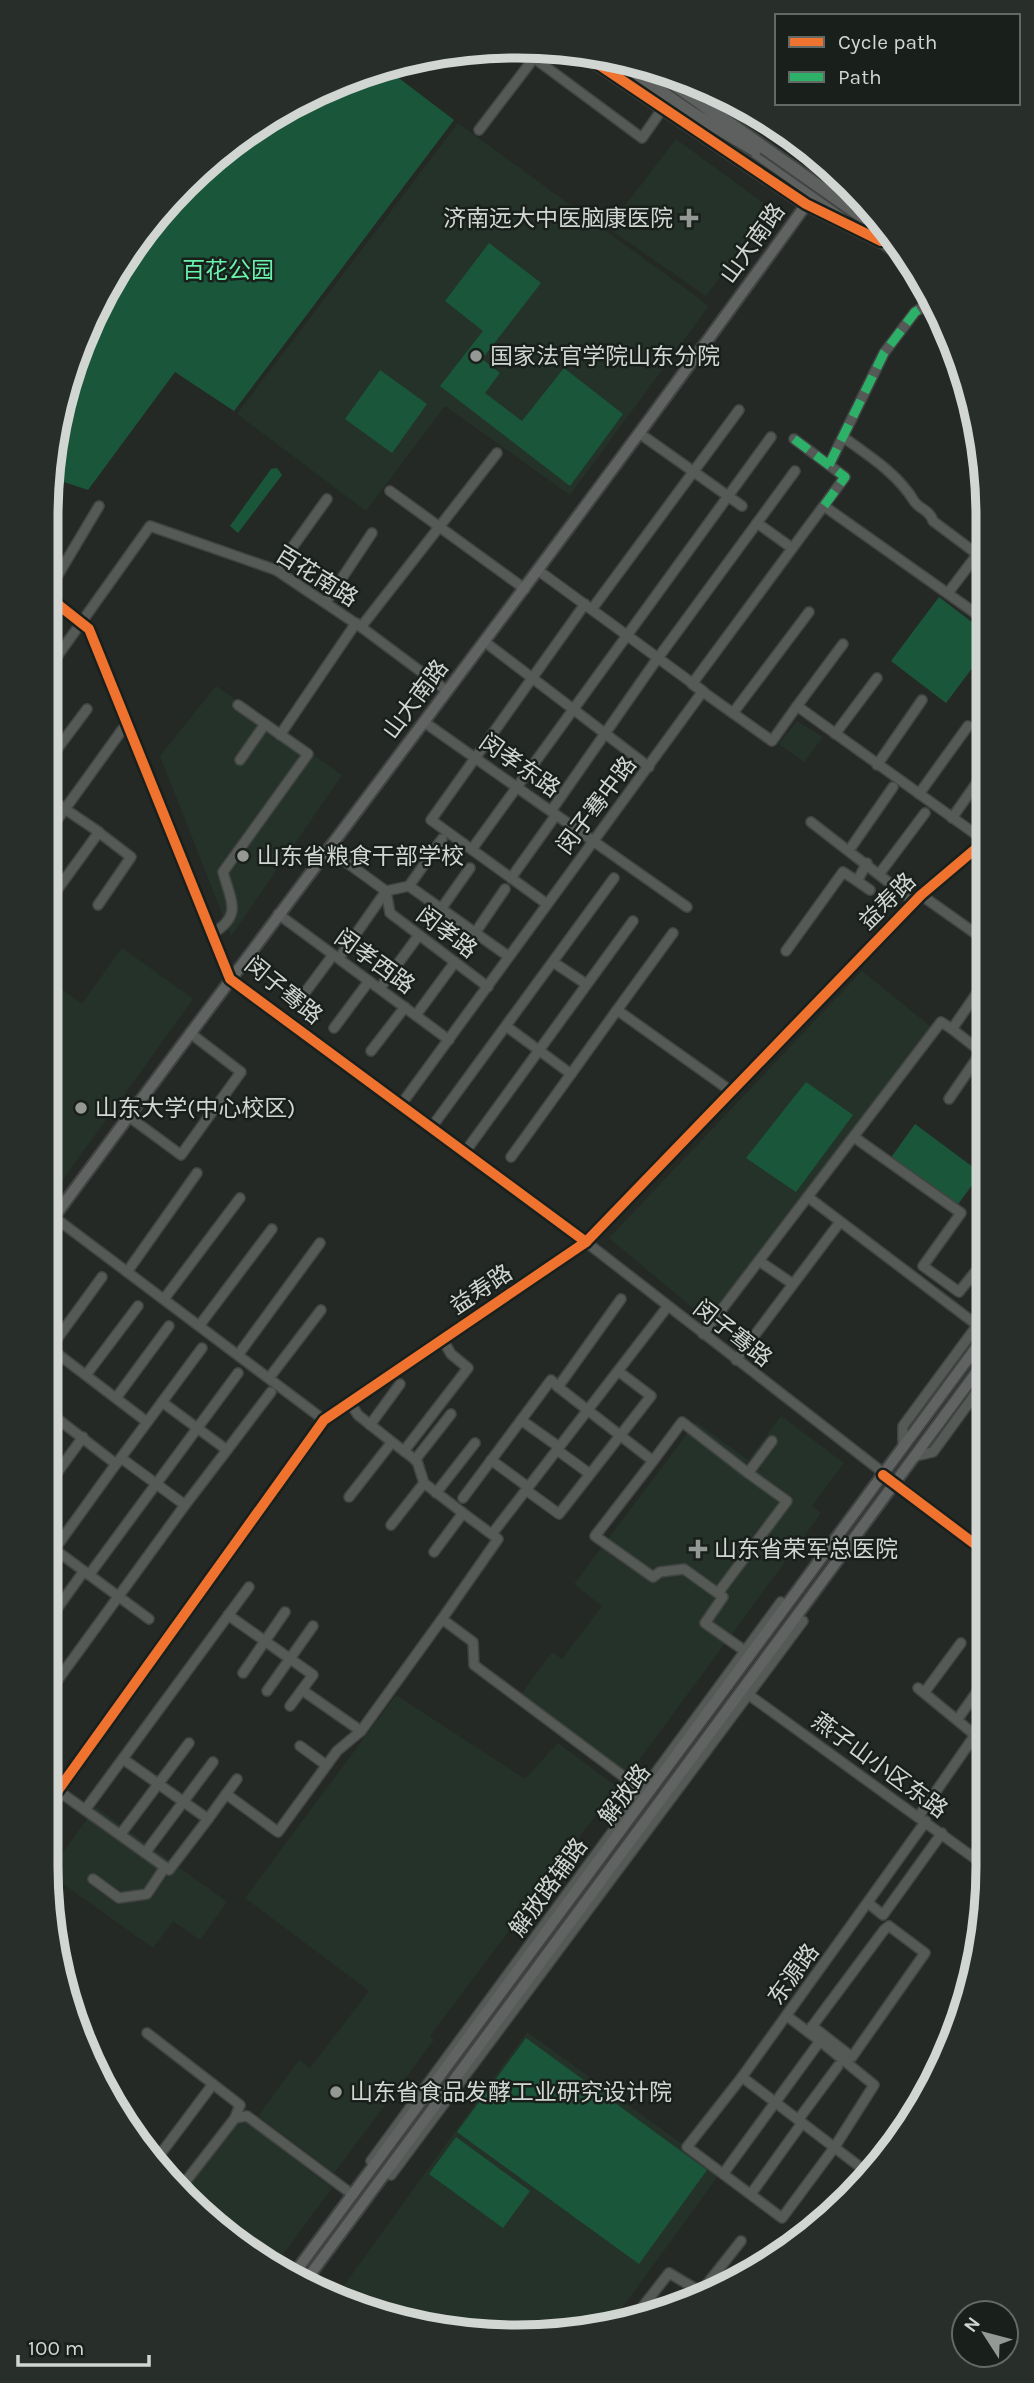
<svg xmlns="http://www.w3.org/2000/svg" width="1034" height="2383" viewBox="0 0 1034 2383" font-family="Karla,'Noto Sans SC',sans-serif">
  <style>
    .built { fill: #253229 }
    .green { fill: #1a573a }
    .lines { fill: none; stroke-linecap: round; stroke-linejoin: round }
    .minor-casing { stroke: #414442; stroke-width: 12 }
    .major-casing { stroke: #414442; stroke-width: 14 }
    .highway-casing { stroke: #414442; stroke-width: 16 }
    .minor { stroke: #565a57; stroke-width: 9 }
    .major { stroke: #616362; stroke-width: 10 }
    .highway { stroke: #5d605e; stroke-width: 12 }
    .highway-bridge-casing { stroke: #414442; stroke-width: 16; stroke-linecap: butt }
    .highway-bridge { stroke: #5d605e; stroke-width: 12 }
    .quiet { stroke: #2db169; stroke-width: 9; stroke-dasharray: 18 9; stroke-linecap: butt }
    .cycleway-casing { stroke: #19201c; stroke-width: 15 }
    .cycleway { stroke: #ef722f; stroke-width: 10 }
    .poi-dot { fill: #949996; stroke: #19201c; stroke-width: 2.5 }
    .labels { text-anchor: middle; stroke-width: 5; stroke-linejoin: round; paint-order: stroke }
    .poi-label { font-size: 23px; fill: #d1d6d2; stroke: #19201c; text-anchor: start }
    .street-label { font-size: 23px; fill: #d1d6d2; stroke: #19201c }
    .park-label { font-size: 23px; fill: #69f2ab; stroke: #19201c }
    .rim { fill: none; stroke: #d1d6d2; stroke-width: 9 }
  </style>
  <rect width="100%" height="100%" fill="#242926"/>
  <g class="built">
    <path d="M 458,123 L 709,306 L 570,495 L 445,406 L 366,511 L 237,414 Z"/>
    <path d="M 676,139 L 770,208 L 706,296 L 608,228 Z"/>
    <path d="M 216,686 L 342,775 L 231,936 L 160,756 Z"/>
    <path d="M 797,721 L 823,737 L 804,762 L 779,744 Z"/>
    <path d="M 122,948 L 193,999 L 46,1203 L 46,978 L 82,1004 Z"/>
    <path d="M 862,971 L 931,1027 L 711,1323 L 609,1238 Z"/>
    <path d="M 781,1416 L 844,1463 L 812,1506 L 821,1513 L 628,1775 L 520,1696 L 552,1652 L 562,1659 L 602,1606 L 574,1584 L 696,1422 L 774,1479 L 749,1459 Z"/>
    <path d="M 396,1695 L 525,1779 L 558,1743 L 617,1787 L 430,2036 L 434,2040 L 334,2173 L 258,2116 L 299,2060 L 310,2068 L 369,1991 L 245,1898 Z"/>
    <path d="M 96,1807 L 227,1902 L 200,1940 L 173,1921 L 153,1948 L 48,1873 Z"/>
    <path d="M 70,2011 L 96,2031 L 84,2048 L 71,2018 Z"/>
    <path d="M 527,2032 L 721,2172 L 607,2329 L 517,2337 L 425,2329 L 337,2295 Z"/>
    <path d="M 240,2121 L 245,2121 L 332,2188 L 273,2268 L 183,2193 Z"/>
  </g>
  <g class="green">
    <path d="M 383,66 L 454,120 L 234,411 L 175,372 L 88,490 L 52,478 C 57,445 60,394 72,363 C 113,248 199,150 308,94 C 331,83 358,75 383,66 Z"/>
    <path d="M 489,243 L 541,283 L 482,359 L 500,373 L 485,393 L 522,421 L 564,368 L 623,414 L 570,486 L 440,386 L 483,331 L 445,301 Z"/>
    <path d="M 380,370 L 427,404 L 392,453 L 345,419 Z"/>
    <path d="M 277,468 L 282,475 L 238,533 L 230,526 L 271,469 Z"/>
    <path d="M 939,597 L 985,632 L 985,651 L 946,703 L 891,661 Z"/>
    <path d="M 806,1082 L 853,1115 L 796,1192 L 746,1158 Z"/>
    <path d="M 915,1124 L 981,1173 L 956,1207 L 890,1159 Z"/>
    <path d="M 526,2038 L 707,2170 L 639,2264 L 457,2132 Z"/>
    <path d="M 456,2137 L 530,2191 L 503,2228 L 429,2174 Z"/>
  </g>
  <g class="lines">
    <g class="minor-casing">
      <g id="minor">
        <path d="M 479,130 L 534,58 L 642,138 L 663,108"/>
        <path d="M 639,433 L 742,506"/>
        <path d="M 843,437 C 869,456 897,473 914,501 C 919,509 930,510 933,521 L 977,554"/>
        <path d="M 794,439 L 845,477 L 692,684 L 772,741 L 797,706 L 985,841"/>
        <path d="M 829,465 L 884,353 L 915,312 L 931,302"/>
        <path d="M 390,491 L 525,589"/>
        <path d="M 824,506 L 985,620"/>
        <path d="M 792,548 L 757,523 L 795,471"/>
        <path d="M 276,570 L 327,499"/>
        <path d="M 948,593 L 985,544"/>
        <path d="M 46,595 L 89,629 L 230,979 L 586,1242 L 988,1554"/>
        <path d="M 46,595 L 99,506"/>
        <path d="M 326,602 L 372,533"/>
        <path d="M 592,609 L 739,410"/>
        <path d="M 361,627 L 497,453"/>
        <path d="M 485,642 L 649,767"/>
        <path d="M 655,662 L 757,523"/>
        <path d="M 46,672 L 150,526 L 276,570 L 361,627 L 447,691"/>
        <path d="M 797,706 L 843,644"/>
        <path d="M 733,713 L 809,612"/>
        <path d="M 978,718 L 985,707"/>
        <path d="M 424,722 L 687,907"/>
        <path d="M 835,734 L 877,678"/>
        <path d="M 280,735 L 356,623"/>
        <path d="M 240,760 L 265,724"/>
        <path d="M 46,764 L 87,709"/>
        <path d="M 877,765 L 922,700"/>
        <path d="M 919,794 L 968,726"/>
        <path d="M 551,811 L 657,659"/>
        <path d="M 952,818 L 985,771"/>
        <path d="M 811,822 L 914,902"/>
        <path d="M 97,831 L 131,857 L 98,905"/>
        <path d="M 46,835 L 65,809 L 46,795"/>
        <path d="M 852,846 L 893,787"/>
        <path d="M 328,849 L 386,891 L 390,913 L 488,987"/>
        <path d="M 472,849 L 771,437"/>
        <path d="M 867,863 L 857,881 L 870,890"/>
        <path d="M 880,873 L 925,813"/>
        <path d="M 511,878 L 556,815"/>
        <path d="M 409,886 L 442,839"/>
        <path d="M 921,895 L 986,941"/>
        <path d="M 52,897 L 99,832 L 65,809 L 127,723"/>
        <path d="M 547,904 L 431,820 L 585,604"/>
        <path d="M 441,909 L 470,868"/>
        <path d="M 278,914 L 449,1040"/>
        <path d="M 46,915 L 56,900 L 46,892"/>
        <path d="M 475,933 L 505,889"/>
        <path d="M 673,933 L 617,1010 L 731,1091"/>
        <path d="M 212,934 C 243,915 231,902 223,872 L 308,754 L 238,705"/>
        <path d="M 786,951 L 843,872 L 857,881"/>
        <path d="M 339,958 L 386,891 L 409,886 L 508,956"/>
        <path d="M 553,962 L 586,984"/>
        <path d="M 380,988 L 419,935"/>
        <path d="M 298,1002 L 333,955"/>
        <path d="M 416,1015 L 455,962"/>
        <path d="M 506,1026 L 571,1074 L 511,1157"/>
        <path d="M 334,1028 L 369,981"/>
        <path d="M 952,1029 L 984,1054"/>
        <path d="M 371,1051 L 405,1007"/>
        <path d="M 571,1074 L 617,1010"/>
        <path d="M 949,1099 L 986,1045"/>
        <path d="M 400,1106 L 703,691 L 539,571"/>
        <path d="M 128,1116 L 181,1155 L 241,1072 L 190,1033"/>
        <path d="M 431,1128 L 614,878"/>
        <path d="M 854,1137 L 961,1213 L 923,1266 L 959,1292 L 987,1257"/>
        <path d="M 465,1152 L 633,921"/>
        <path d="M 808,1197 L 977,1325"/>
        <path d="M 54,1217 L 324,1420"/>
        <path d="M 759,1261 L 793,1284"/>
        <path d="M 127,1272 L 197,1173"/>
        <path d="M 164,1299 L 240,1198"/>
        <path d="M 199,1326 L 272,1229"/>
        <path d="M 703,1334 L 941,1022 L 952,1029 L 986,980"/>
        <path d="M 50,1348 L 147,1422"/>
        <path d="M 46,1354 L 102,1277"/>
        <path d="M 238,1355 L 320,1243"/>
        <path d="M 736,1360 L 840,1222"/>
        <path d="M 86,1375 L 138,1306"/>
        <path d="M 269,1378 L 321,1310"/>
        <path d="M 558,1387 L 653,1461 L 682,1422 L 748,1473"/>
        <path d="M 116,1398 L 169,1326"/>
        <path d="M 162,1402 L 227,1450 L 185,1505"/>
        <path d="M 350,1403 L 358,1415 L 392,1442"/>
        <path d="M 46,1410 L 116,1464 L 54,1550"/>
        <path d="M 521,1420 L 559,1447"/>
        <path d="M 370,1425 L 400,1384"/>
        <path d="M 46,1436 L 58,1419"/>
        <path d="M 903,1448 L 903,1426 L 987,1312"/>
        <path d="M 227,1450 L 271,1392"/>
        <path d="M 557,1450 L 590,1474"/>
        <path d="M 404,1451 L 468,1368 L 451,1354 L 443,1340"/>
        <path d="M 916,1456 L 933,1452 L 987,1378"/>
        <path d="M 415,1460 L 451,1414"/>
        <path d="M 491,1460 L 528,1487"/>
        <path d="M 653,1461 L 595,1536 L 653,1577 L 660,1572 L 684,1569 L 723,1597 L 705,1623 L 745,1651"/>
        <path d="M 117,1463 L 202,1348"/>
        <path d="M 46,1488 L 83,1437"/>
        <path d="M 526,1490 L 559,1514 L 651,1396 L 618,1371"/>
        <path d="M 436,1493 L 475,1443"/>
        <path d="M 349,1497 L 392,1442 L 417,1461 L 424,1483"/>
        <path d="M 463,1498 L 551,1380 L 558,1387 L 621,1299"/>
        <path d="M 391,1525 L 424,1483 L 463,1513"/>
        <path d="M 492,1534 L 668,1306"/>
        <path d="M 46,1543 L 149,1619"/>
        <path d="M 434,1552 L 463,1513 L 498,1539 L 442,1619"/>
        <path d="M 89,1575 L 238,1373"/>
        <path d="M 718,1593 L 787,1501 L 748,1473 L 772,1441"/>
        <path d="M 228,1615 L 313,1675 L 290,1706"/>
        <path d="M 46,1624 L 84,1571"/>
        <path d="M 243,1673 L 285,1612"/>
        <path d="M 918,1688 L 975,1735 L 919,1816"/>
        <path d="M 302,1690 L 361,1731"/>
        <path d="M 267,1691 L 313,1626"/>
        <path d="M 924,1693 L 961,1643"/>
        <path d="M 749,1695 L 988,1868"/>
        <path d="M 46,1696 L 185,1505 L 121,1458"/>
        <path d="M 957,1720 L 988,1676"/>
        <path d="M 975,1735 L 988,1745"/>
        <path d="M 300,1746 L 326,1765"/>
        <path d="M 123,1759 L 208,1819 L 169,1870 L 165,1867"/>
        <path d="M 57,1790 L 165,1867 L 147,1894 L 119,1898 L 93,1879"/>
        <path d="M 226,1794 L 278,1832 L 337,1751 L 361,1731 L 442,1619 L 473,1642 L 474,1665 L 643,1791"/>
        <path d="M 46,1807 L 324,1420 L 586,1242 L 921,895 L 986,840"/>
        <path d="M 85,1810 L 249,1587"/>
        <path d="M 208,1819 L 237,1779"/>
        <path d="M 120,1835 L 189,1743"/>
        <path d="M 145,1853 L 213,1762"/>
        <path d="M 973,1856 L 988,1834"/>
        <path d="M 868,1903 L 883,1915 L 942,1833"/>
        <path d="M 787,2016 L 820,2041"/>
        <path d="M 808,2032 L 884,1930 L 889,1926 L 925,1953 L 852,2057 L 812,2026"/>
        <path d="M 147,2033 L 240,2105 L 235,2118 L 179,2190"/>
        <path d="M 742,2077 L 872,2176"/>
        <path d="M 235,2118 L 247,2116 L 353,2195"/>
        <path d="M 798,2120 L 838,2066"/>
        <path d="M 371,2161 L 781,1602"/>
        <path d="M 153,2164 L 213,2084"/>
        <path d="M 723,2174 L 820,2041 L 874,2085 L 834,2148 L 782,2218 L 687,2147 L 742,2077 L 926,1821"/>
        <path d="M 391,2175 L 803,1621"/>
        <path d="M 870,2175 L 868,2173 L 908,2118"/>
        <path d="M 751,2194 L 802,2123"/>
        <path d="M 711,2279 L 741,2241"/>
        <path d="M 633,2319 L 669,2273 L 701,2292 L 711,2279 L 721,2286"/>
      </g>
    </g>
    <g class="major-casing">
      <g id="major">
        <path d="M 820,189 L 838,177"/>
        <path d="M 46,1228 C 306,875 575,527 831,170"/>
        <path d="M 291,2278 L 987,1333"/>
        <path d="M 304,2283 L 987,1358"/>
      </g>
    </g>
    <g class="highway-casing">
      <g id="highway">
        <path d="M 577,50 L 806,204 L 881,241"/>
        <path d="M 629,61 L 709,117"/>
        <path d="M 746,145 L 857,224"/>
        <path d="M 875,236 L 903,256"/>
      </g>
    </g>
    <use href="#minor" class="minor"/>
    <use href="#major" class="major"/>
    <use href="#highway" class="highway"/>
    <g class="highway-bridge-casing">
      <g id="highway-bridge">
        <path d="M 611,57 L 690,112 L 755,150"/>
        <path d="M 648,66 L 891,237"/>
        <path d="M 732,102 L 833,173"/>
      </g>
    </g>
    <use href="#highway-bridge" class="highway-bridge"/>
    <g class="quiet">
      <path d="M 794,439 L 845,477 L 824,506"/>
      <path d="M 829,465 L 884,353 L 915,312 L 931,302"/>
    </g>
    <g class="cycleway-casing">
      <g id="cycleway">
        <path d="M 577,50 L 806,204 L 881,241"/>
        <path d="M 46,595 L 89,629 L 230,979 L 586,1242"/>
        <path d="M 883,1475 L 988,1554"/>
        <path d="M 46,1807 L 324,1420 L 586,1242 L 921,895 L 986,840"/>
      </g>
    </g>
    <use href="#cycleway" class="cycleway"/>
  </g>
  <g class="poi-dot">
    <path d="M685.5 207.5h7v7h7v7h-7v7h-7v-7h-7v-7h7z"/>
    <circle cx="476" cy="356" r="7"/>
    <circle cx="243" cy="856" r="7"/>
    <circle cx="81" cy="1108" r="7"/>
    <path d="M694.5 1538.5h7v7h7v7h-7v7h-7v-7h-7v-7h7z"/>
    <circle cx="336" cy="2092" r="7"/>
  </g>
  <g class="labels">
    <g class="poi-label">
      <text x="673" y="226" text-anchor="end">济南远大中医脑康医院</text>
      <text x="490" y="364">国家法官学院山东分院</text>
      <text x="257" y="864">山东省粮食干部学校</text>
      <text x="95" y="1116">山东大学(中心校区)</text>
      <text x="714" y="1557">山东省荣军总医院</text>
      <text x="350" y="2100">山东省食品发酵工业研究设计院</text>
    </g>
    <g class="street-label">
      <text transform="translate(752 243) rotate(-54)" y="8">山大南路</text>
      <text transform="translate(317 576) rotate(32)" y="8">百花南路</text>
      <text transform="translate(415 699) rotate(-53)" y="8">山大南路</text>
      <text transform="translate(520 765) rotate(35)" y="8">闵孝东路</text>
      <text transform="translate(596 805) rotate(-53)" y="8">闵子骞中路</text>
      <text transform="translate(887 901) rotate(-45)" y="8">益寿路</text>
      <text transform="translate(447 932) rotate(37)" y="8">闵孝路</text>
      <text transform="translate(375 961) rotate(36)" y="8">闵孝西路</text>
      <text transform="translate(284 990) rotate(39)" y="8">闵子骞路</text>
      <text transform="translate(481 1289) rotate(-34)" y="8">益寿路</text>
      <text transform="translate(733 1333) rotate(38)" y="8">闵子骞路</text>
      <text transform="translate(880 1765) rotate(36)" y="8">燕子山小区东路</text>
      <text transform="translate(624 1794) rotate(-53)" y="8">解放路</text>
      <text transform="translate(548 1887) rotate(-54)" y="8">解放路辅路</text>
      <text transform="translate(793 1974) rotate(-54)" y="8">东源路</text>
    </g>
    <g class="park-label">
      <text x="228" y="278">百花公园</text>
    </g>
  </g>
  <path d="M0 0H1034V2383H0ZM517 58H517A459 459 0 0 1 976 517V1866A459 459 0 0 1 517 2325H517A459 459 0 0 1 58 1866V517A459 459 0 0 1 517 58Z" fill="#282f2b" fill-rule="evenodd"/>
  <path class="rim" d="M517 58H517A459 459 0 0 1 976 517V1866A459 459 0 0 1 517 2325H517A459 459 0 0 1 58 1866V517A459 459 0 0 1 517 58Z"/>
  <rect x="775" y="14" width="245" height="91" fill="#19201c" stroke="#636965" stroke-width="2"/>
  <rect x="789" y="37" width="35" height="10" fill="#ef722f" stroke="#636965" stroke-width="2"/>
  <text x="838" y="49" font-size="21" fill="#d1d6d2">Cycle path</text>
  <rect x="789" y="72" width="35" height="10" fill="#2db169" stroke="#636965" stroke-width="2"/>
  <text x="838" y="84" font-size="21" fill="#d1d6d2">Path</text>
  <g transform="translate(985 2334) rotate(306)"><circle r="33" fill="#19201c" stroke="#636965" stroke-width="2"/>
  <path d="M0-5L12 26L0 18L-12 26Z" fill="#949996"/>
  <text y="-10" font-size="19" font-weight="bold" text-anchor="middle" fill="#d1d6d2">N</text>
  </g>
  <path d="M18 2355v10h131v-10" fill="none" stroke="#d1d6d2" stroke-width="3.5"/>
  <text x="28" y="2355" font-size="21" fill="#d1d6d2" stroke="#19201c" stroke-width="5" paint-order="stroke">100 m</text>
</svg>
